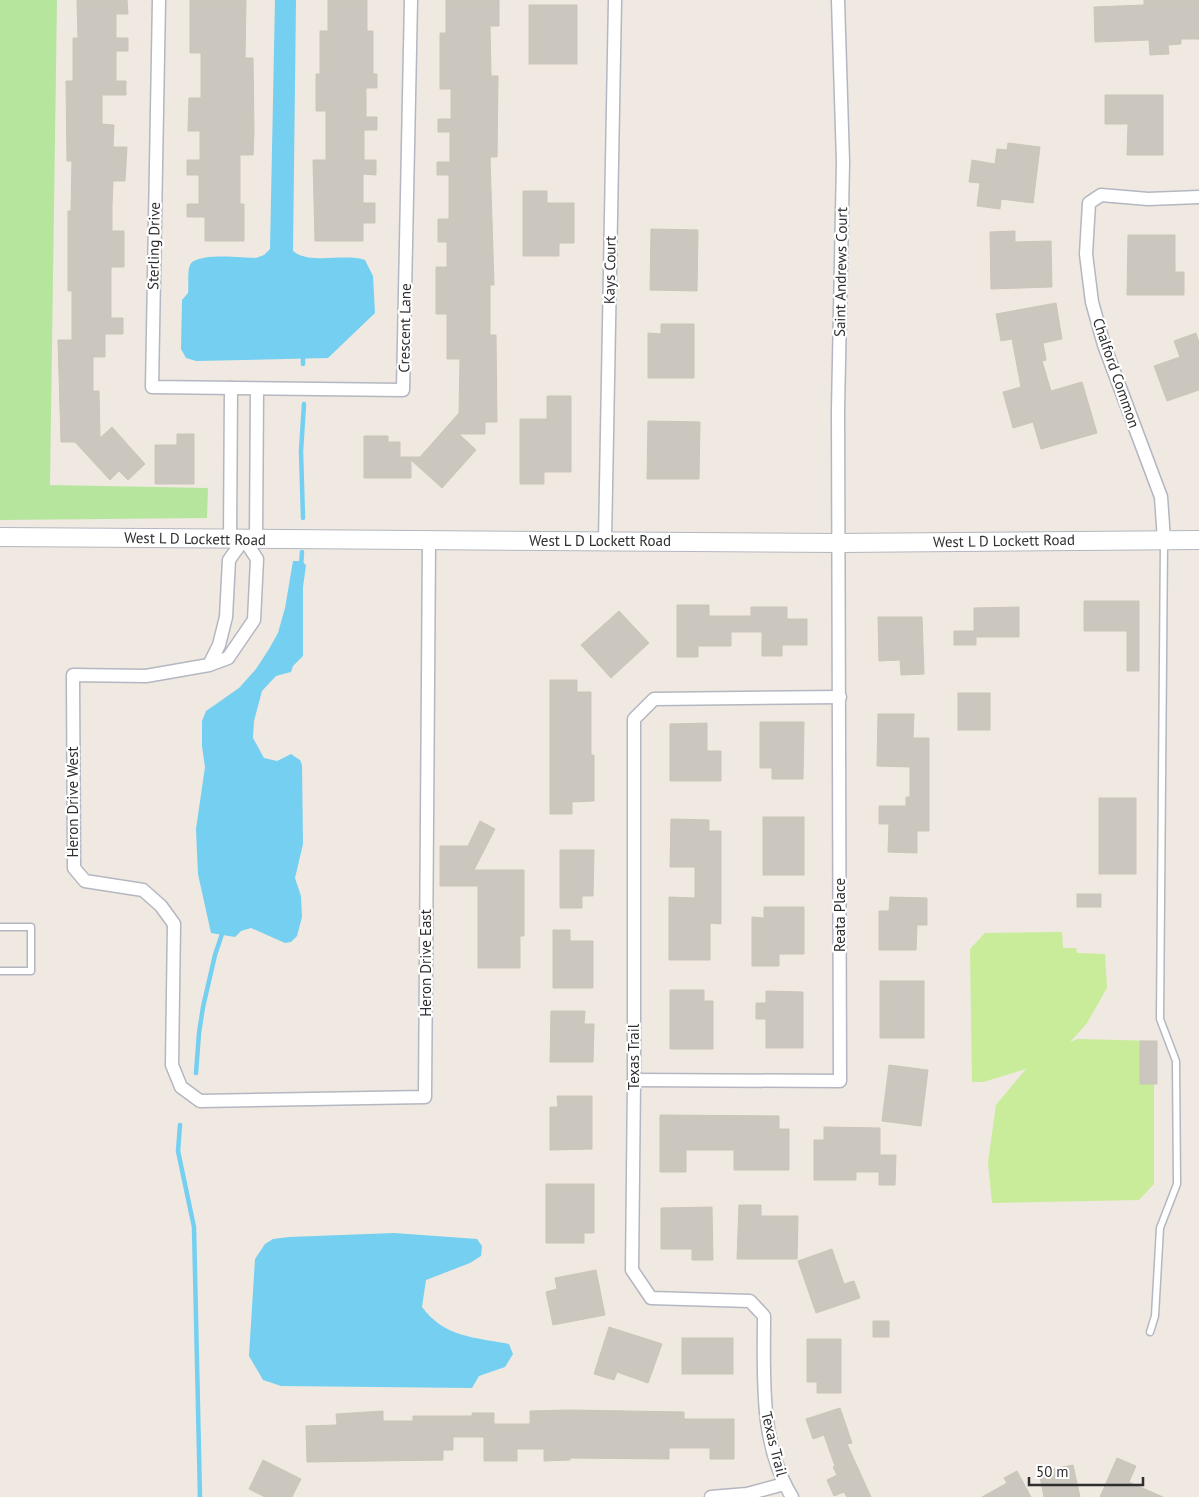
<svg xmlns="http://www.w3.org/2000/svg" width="1199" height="1497" viewBox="0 0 1199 1497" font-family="'PT Sans',sans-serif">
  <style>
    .green { fill: #b6e59e }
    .pitch { fill: #c9ec9a }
    .water { fill: #75cff0 }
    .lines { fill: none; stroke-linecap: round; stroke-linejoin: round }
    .stream { stroke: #75cff0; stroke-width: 4.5 }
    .building { fill: #cbc7bf; stroke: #cbc5ba }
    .lane-casing { stroke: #b4b7c1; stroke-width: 9 }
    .street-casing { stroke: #b4b7c1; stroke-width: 15 }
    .secondary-casing { stroke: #b4b7c1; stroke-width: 20 }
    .lane { stroke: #fff; stroke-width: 6 }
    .street { stroke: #fff; stroke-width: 12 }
    .secondary { stroke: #fff; stroke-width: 18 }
    .labels { text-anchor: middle; stroke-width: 4.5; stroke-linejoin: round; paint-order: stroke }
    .street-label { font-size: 15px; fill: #2e2e2e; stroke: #fff }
  </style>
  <rect width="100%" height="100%" fill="#efe9e1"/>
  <path class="green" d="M 0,0 L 57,0 L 50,485 L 208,488 L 207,518 L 0,520 Z"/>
  <path class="pitch" d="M 1062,932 L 1063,948 L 1076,948 L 1077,953 L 1105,954 L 1107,988 L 1087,1023 L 1070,1042 L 1078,1039 L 1157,1041 L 1157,1084 L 1154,1084 L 1154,1184 L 1139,1200 L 992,1203 L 988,1162 L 996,1105 L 1026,1069 L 983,1082 L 972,1082 L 970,949 L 985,933 Z"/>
  <g class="water">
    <path d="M 275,0 L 296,0 L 293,251 C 309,265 345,253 365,260 L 373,276 L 375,313 L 328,358 L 196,361 L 186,358 L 181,349 L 182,300 L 188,293 C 189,285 187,272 190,265 C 197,252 243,258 256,258 L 264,255 L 270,249 Z"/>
    <path d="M 293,561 L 301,561 L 306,565 L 303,587 L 303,656 L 293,666 L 291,672 L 276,676 L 262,691 L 254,721 L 253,738 L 264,758 L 277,761 L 291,754 L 300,760 L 302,765 L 303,844 L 295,878 L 301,896 L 302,917 L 297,936 L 291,942 L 285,943 L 251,928 L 241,931 L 235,937 L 211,933 L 198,874 L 197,853 L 196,829 L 205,767 L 202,746 L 202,721 L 206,711 L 239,688 L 256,669 L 269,649 L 278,633 L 285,608 Z"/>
    <path d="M 394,1233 L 477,1239 L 482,1246 L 481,1256 L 470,1263 L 426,1280 L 422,1307 C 445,1338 475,1337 509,1344 L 513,1354 L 505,1367 L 479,1376 L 472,1388 L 281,1386 L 263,1380 L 249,1356 L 255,1259 L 265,1244 L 273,1239 L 289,1237 Z"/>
  </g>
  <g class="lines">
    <g class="stream">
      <path d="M 303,364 L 303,353"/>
      <path d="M 303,518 L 301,451 L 304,404"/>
      <path d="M 301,566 L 302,552"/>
      <path d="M 196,1073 L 199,1033 L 203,1007 L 215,955 L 223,931"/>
      <path d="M 180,1125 L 178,1151 L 194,1227 L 200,1497"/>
    </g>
  </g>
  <g class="building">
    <path d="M 77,0 L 127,0 L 128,14 L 116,14 L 116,38 L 128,38 L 128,51 L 116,51 L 116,81 L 126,81 L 126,95 L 102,95 L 102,124 L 114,125 L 113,147 L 127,147 L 125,181 L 113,181 L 112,205 L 112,231 L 124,231 L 124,267 L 111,267 L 111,318 L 123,318 L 123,334 L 105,334 L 105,357 L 93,357 L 93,391 L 99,391 L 100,438 L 112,427 L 145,464 L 128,480 L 119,471 L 110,480 L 75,442 L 61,442 L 58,340 L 72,340 L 72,291 L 68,291 L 68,211 L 71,211 L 72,161 L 67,161 L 66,81 L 73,81 L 73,38 L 78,38 Z"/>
    <path d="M 190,0 L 246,0 L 245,58 L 253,58 L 254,132 L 253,155 L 240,155 L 240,204 L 244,204 L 244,241 L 205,241 L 205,217 L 187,217 L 187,204 L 199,204 L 199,175 L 187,175 L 187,160 L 200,160 L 200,131 L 188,131 L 189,98 L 201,98 L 201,53 L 190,53 Z"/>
    <path d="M 328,0 L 367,0 L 367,31 L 373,31 L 373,74 L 377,74 L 377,88 L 366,88 L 366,117 L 377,117 L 377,130 L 364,130 L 364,160 L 376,160 L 376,175 L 363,174 L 363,203 L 375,203 L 375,223 L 363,223 L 363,241 L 315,241 L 313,160 L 326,160 L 326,111 L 316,111 L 316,74 L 320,74 L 320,31 L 328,31 Z"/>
    <path d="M 446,0 L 499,0 L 499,26 L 490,26 L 491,76 L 498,76 L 497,157 L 490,157 L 494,285 L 490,285 L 490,335 L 496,335 L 497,422 L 485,422 L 485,434 L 459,434 L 476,450 L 442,488 L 411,460 L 411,478 L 364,478 L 364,436 L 388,436 L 388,442 L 400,442 L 400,457 L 420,457 L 459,413 L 460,359 L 447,359 L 447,314 L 436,314 L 436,267 L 447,267 L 447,242 L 438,242 L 438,219 L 449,219 L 449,175 L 437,175 L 437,162 L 450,162 L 450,132 L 438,132 L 438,119 L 451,119 L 451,89 L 440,89 L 440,33 L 446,33 Z"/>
    <path d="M 1144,0 L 1199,0 L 1199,39 L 1181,39 L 1181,44 L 1168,45 L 1169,54 L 1150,55 L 1149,40 L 1095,42 L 1094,7 L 1144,5 Z"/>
    <rect x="529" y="5" width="48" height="59"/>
    <path d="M 1105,95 L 1163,95 L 1163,155 L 1127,155 L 1128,124 L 1105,124 Z"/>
    <path d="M 1008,143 L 1040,147 L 1033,203 L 1001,199 L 1000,209 L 977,206 L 980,183 L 969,182 L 972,160 L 995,164 L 997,149 L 1007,150 Z"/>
    <path d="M 523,191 L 547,191 L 547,203 L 574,203 L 574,243 L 559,243 L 559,256 L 523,256 Z"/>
    <path d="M 651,229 L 698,230 L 697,291 L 650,290 Z"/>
    <path d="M 1015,231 L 1015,242 L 1051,241 L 1052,287 L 991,289 L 990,232 Z"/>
    <path d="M 1128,235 L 1175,235 L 1175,272 L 1184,272 L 1184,295 L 1127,295 Z"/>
    <path d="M 1056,303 L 1062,339 L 1043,343 L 1046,360 L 1042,361 L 1051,391 L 1082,382 L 1097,433 L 1041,449 L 1033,422 L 1013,428 L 1003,392 L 1021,387 L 1012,339 L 1001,341 L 996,314 Z"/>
    <path d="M 661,324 L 694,324 L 694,378 L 648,378 L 648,333 L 661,334 Z"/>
    <path d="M 1196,333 L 1199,342 L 1199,390 L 1167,401 L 1154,366 L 1180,357 L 1174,341 Z"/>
    <path d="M 547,396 L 571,396 L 571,472 L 544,472 L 544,484 L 520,484 L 520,419 L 547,419 Z"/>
    <path d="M 648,421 L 700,422 L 699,479 L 647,479 Z"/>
    <path d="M 177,434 L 194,434 L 194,484 L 155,484 L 155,445 L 177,445 Z"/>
    <path d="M 1084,601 L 1139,601 L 1139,671 L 1127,671 L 1127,631 L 1084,631 Z"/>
    <path d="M 677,605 L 709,605 L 709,616 L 751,616 L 751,607 L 787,607 L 787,619 L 807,619 L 807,645 L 782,645 L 782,656 L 762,656 L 762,632 L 731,632 L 731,646 L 698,646 L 698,657 L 677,657 Z"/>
    <path d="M 1019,607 L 1019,637 L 976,637 L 976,645 L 954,645 L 954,631 L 974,631 L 974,608 Z"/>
    <path d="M 619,611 L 649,643 L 611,678 L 581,645 Z"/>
    <path d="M 878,617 L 922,617 L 924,674 L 901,675 L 900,660 L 879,661 Z"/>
    <path d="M 550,680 L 577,680 L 577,692 L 591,692 L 591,755 L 594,755 L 594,801 L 572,802 L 572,814 L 550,814 Z"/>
    <rect x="958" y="693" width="32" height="37"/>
    <path d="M 878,714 L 914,714 L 913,738 L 929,738 L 929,831 L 917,831 L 917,853 L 888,852 L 889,824 L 879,824 L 879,806 L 906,806 L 906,797 L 910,797 L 910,767 L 877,766 Z"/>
    <path d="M 760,722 L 804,722 L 803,779 L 772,779 L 772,768 L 760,768 Z"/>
    <path d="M 707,723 L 707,751 L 721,751 L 721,781 L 670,781 L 670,724 Z"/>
    <rect x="1099" y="798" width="37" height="76"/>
    <rect x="763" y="817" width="41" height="58"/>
    <path d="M 671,819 L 709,820 L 709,831 L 721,831 L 721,924 L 710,923 L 710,960 L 669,960 L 669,897 L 695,898 L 695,867 L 670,867 Z"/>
    <path d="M 480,821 L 495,829 L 474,870 L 524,870 L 524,936 L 520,936 L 520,968 L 478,968 L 478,886 L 440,886 L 440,846 L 468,846 Z"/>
    <path d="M 560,850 L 594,850 L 593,896 L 582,896 L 582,908 L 560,908 Z"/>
    <rect x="1077" y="894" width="24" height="13"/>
    <path d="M 890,897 L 927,898 L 927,925 L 917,925 L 916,950 L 879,950 L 879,911 L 889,911 Z"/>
    <path d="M 764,907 L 804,907 L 804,954 L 779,954 L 779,966 L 752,966 L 752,917 L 764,918 Z"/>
    <path d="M 553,930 L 570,930 L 570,941 L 593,941 L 593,988 L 553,988 Z"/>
    <rect x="880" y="981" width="44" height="57"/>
    <path d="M 670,990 L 704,990 L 704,1001 L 713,1001 L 713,1049 L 670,1049 Z"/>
    <path d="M 766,991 L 803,992 L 803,1048 L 766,1048 L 766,1019 L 756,1019 L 756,1003 L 766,1003 Z"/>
    <path d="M 551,1011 L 585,1011 L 584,1024 L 594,1024 L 593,1062 L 550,1062 Z"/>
    <rect x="1140" y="1041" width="17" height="43"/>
    <path d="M 889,1065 L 928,1070 L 921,1126 L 882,1121 Z"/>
    <path d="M 557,1096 L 592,1096 L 592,1149 L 550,1150 L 550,1107 L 558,1107 Z"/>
    <path d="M 660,1115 L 779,1116 L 779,1129 L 789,1129 L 789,1170 L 734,1170 L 734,1150 L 686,1150 L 686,1172 L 660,1172 Z"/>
    <path d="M 824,1127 L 880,1128 L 880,1155 L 896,1155 L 895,1185 L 879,1185 L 879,1172 L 856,1172 L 856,1180 L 814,1180 L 814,1140 L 824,1140 Z"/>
    <path d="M 546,1184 L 594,1184 L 594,1233 L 584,1233 L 584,1243 L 546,1243 Z"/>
    <path d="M 739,1205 L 761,1205 L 761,1216 L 798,1216 L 797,1259 L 737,1259 Z"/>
    <path d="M 712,1207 L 713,1260 L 692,1260 L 692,1249 L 661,1249 L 661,1208 Z"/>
    <path d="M 832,1249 L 844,1284 L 854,1281 L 860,1298 L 816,1313 L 798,1261 Z"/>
    <path d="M 596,1270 L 605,1315 L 553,1325 L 546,1292 L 557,1289 L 555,1278 Z"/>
    <rect x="873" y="1321" width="16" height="16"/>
    <path d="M 609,1327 L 662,1344 L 648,1383 L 617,1372 L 614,1380 L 594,1374 Z"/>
    <rect x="682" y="1338" width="51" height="36"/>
    <path d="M 807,1339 L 841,1339 L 841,1393 L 817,1393 L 817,1382 L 807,1382 Z"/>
    <path d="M 840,1408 L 852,1443 L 847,1444 L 871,1497 L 847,1497 L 844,1492 L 834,1496 L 827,1480 L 837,1475 L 833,1467 L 835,1466 L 824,1435 L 813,1439 L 806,1419 Z"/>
    <path d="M 570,1410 L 684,1412 L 684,1419 L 734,1419 L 734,1459 L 710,1459 L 710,1448 L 669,1448 L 669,1459 L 570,1458 L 570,1460 L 544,1461 L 544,1449 L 517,1449 L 517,1461 L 484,1461 L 484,1437 L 453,1437 L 453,1450 L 443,1450 L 443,1460 L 307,1462 L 306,1426 L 337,1425 L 336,1414 L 383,1411 L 383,1421 L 413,1421 L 413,1416 L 472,1416 L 472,1413 L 494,1413 L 494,1424 L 530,1424 L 530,1411 Z"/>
    <path d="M 1117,1458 L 1136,1466 L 1129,1482 L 1163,1497 L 1100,1497 Z"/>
    <path d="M 263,1460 L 301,1479 L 292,1497 L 265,1497 L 249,1489 Z"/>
    <path d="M 1073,1465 L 1080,1497 L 1044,1497 L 1039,1472 Z"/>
    <path d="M 1017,1471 L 1031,1497 L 982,1497 L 1007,1483 L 1004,1478 Z"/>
  </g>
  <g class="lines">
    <g class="lane-casing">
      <g id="lane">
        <path d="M 0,927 L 31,927 L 31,971 L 0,971"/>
        <path d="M 1150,1332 L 1155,1316 L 1160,1228 L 1177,1184 L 1176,1061 L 1160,1019 L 1164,541"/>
      </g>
    </g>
    <g class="street-casing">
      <g id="street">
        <path d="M 159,0 L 152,387 L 403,390 L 411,0"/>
        <path d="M 230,539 L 231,388"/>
        <path d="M 256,539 L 257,389"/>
        <path d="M 1164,540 L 1161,497 L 1104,345 L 1092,302 L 1086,254 L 1089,203 L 1101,195 L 1148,199 L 1199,197"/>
        <path d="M 605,541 L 615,0"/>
        <path d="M 209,665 L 219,645 L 226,617 L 229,560 L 244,539 L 257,559 L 254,620 L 228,658 L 209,665 L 146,676 L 73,675 L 74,868 L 85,881 L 143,890 L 161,906 L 174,924 L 172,1065 L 181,1087 L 200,1101 L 425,1097 L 429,540"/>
        <path d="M 634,1080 L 840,1081 L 838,410 L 843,162 L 838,0"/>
        <path d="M 711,1497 L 747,1494 L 784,1484"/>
        <path d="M 792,1497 C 759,1443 764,1376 764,1316 L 750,1301 L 651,1298 L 632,1270 L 634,1080 L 634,719 L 654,699 L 840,697"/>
      </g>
    </g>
    <g class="secondary-casing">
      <path id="secondary" d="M 0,537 L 839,543 L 1199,540"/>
    </g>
    <use href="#lane" class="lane"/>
    <use href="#street" class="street"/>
    <use href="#secondary" class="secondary"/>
  </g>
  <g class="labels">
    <g class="street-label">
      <text transform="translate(154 246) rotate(-89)" y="5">Sterling Drive</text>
      <text transform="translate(610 270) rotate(-89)" y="5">Kays Court</text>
      <text transform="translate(841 272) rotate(-89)" y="5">Saint Andrews Court</text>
      <text transform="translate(405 328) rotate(-89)" y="5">Crescent Lane</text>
      <text transform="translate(1116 373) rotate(71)" y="5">Chalford Common</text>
      <text transform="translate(195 539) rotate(1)" y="5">West L D Lockett Road</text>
      <text x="600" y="546">West L D Lockett Road</text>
      <text transform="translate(1004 541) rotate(-1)" y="5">West L D Lockett Road</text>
      <text transform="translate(73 802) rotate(-90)" y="5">Heron Drive West</text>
      <text transform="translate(840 915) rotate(-90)" y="5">Reata Place</text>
      <text transform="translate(426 963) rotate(-90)" y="5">Heron Drive East</text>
      <text transform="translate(634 1057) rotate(-90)" y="5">Texas Trail</text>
      <text transform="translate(774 1444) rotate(76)" y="5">Texas Trail</text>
    </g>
  </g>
  <path d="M1029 1477v8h114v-8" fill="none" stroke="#2e2e2e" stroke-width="2.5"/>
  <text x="1036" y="1477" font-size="15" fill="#2e2e2e" stroke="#ffffff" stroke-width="4" paint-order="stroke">50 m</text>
</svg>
